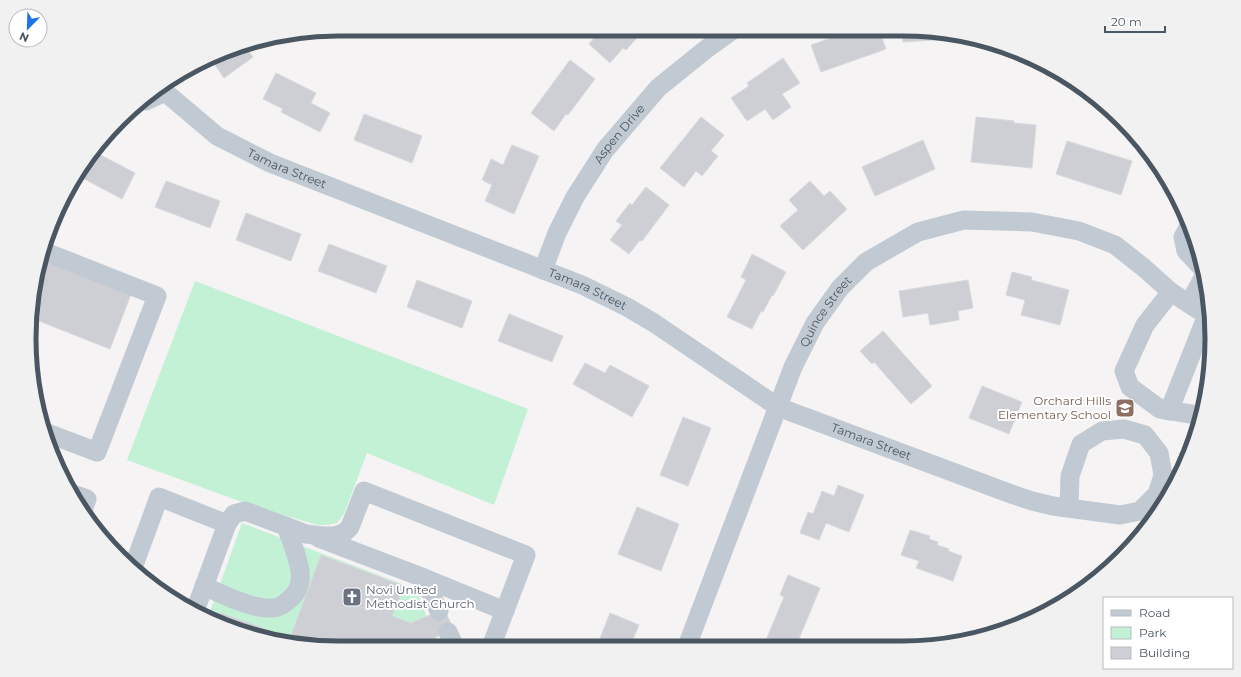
<svg xmlns="http://www.w3.org/2000/svg" width="1241" height="677" viewBox="0 0 1241 677" font-family="Montserrat,sans-serif">
  <style>
    .green { fill: #c3f1d5 }
    .building { fill: #cdcfd5; stroke: #d7d9de }
    .lines { fill: none; stroke-linecap: round; stroke-linejoin: round }
    .minor { stroke: #c1cad2; stroke-width: 19 }
    .labels { text-anchor: middle; stroke-width: 4; stroke-linejoin: round; paint-order: stroke }
    .street-label { font-size: 12px; fill: #4a5661; stroke: #fff }
    .education-label { font-size: 12px; fill: #785e54; stroke: #fff; text-anchor: end }
    .worship-label { font-size: 12px; fill: #5b616d; stroke: #fff; text-anchor: start }
    .rim { fill: none; stroke: #4a5661; stroke-width: 5 }
  </style>
  <rect width="100%" height="100%" fill="#f5f3f3"/>
  <g class="green">
    <path d="M 195,281 L 528,409 L 494,505 L 367,453 L 344,514 L 337,523 L 328,525 L 317,525 L 250,505 L 127,460 Z"/>
    <path d="M 242,523 L 415,589 L 440,647 L 318,647 L 258,637 L 208,617 Z"/>
  </g>
  <g class="building">
    <path d="M 602,29 L 645,29 L 626,50 L 623,48 L 610,63 L 589,44 Z"/>
    <path d="M 854,30 L 879,30 L 886,49 L 821,72 L 811,45 Z"/>
    <path d="M 902,30 L 923,30 L 970,38 L 903,42 Z"/>
    <path d="M 244,45 L 253,57 L 224,78 L 212,60 L 239,46 Z"/>
    <path d="M 783,58 L 800,83 L 782,94 L 791,107 L 773,120 L 765,109 L 747,121 L 731,98 L 749,86 L 747,83 Z"/>
    <path d="M 570,60 L 595,79 L 568,115 L 566,114 L 554,131 L 531,113 Z"/>
    <path d="M 276,73 L 316,93 L 311,103 L 330,113 L 320,132 L 281,112 L 283,109 L 263,99 Z"/>
    <path d="M 364,114 L 422,136 L 412,163 L 354,140 Z"/>
    <path d="M 701,117 L 724,135 L 711,151 L 718,156 L 702,176 L 696,171 L 684,187 L 660,168 Z"/>
    <path d="M 976,117 L 1014,121 L 1014,123 L 1036,125 L 1032,168 L 971,162 Z"/>
    <path d="M 923,140 L 935,169 L 875,196 L 862,167 Z"/>
    <path d="M 1067,141 L 1132,161 L 1121,195 L 1056,174 Z"/>
    <path d="M 512,145 L 539,156 L 514,214 L 485,201 L 492,185 L 482,180 L 491,159 L 503,165 Z"/>
    <path d="M 95,152 L 135,173 L 122,199 L 77,175 L 81,167 Z"/>
    <path d="M 166,181 L 220,201 L 210,228 L 155,207 Z"/>
    <path d="M 810,181 L 824,196 L 830,191 L 847,209 L 803,250 L 780,226 L 798,210 L 789,200 Z"/>
    <path d="M 646,187 L 669,205 L 642,241 L 640,240 L 629,254 L 610,240 L 622,225 L 616,221 L 630,203 L 632,205 Z"/>
    <path d="M 246,213 L 301,234 L 291,261 L 236,240 Z"/>
    <path d="M 329,244 L 387,266 L 376,293 L 318,271 Z"/>
    <path d="M 752,254 L 786,272 L 773,296 L 772,295 L 763,312 L 761,311 L 752,329 L 727,317 L 746,280 L 741,277 Z"/>
    <path d="M 39,259 L 131,294 L 110,349 L 34,319 Z"/>
    <path d="M 1012,272 L 1032,277 L 1031,280 L 1069,290 L 1060,325 L 1021,315 L 1025,300 L 1006,295 Z"/>
    <path d="M 417,280 L 472,301 L 462,328 L 407,307 Z"/>
    <path d="M 968,280 L 973,308 L 958,311 L 959,320 L 930,325 L 928,313 L 903,317 L 899,291 Z"/>
    <path d="M 509,314 L 563,336 L 552,362 L 498,341 Z"/>
    <path d="M 883,331 L 932,386 L 911,404 L 874,362 L 872,364 L 860,351 Z"/>
    <path d="M 585,363 L 605,373 L 610,365 L 649,386 L 632,417 L 573,384 Z"/>
    <path d="M 982,386 L 1022,402 L 1009,434 L 969,418 Z"/>
    <path d="M 683,417 L 711,428 L 688,486 L 660,475 Z"/>
    <path d="M 838,485 L 864,495 L 849,532 L 826,523 L 819,540 L 800,533 L 808,512 L 813,514 L 822,491 L 834,496 Z"/>
    <path d="M 637,507 L 679,524 L 661,571 L 618,554 Z"/>
    <path d="M 910,530 L 930,536 L 929,539 L 938,542 L 937,545 L 949,549 L 948,551 L 962,556 L 953,581 L 916,568 L 919,561 L 901,555 Z"/>
    <path d="M 1123,544 L 1130,547 L 1118,558 Z"/>
    <path d="M 321,555 L 404,586 L 392,616 L 411,623 L 444,609 L 454,630 L 434,638 L 438,647 L 318,647 L 258,637 L 218,621 L 221,613 L 290,638 Z"/>
    <path d="M 788,575 L 820,588 L 796,646 L 786,646 L 767,638 L 784,597 L 780,595 Z"/>
    <path d="M 610,613 L 639,625 L 630,646 L 597,646 Z"/>
  </g>
  <g class="lines">
    <g class="minor">
      <path id="s1" d="M 162,86 L 165,92 L 217,136 L 270,163 L 582,285 L 627,307 L 654,323 L 778,407 L 1014,495 L 1032,501 L 1053,506 L 1120,515 L 1140,511 L 1157,494 L 1163,475 L 1159,453 L 1145,435 L 1124,429 L 1102,431 L 1081,444 L 1070,476 L 1069,507"/>
      <path d="M 143,101 L 146,101 L 165,92"/>
      <path d="M 1189,226 L 1183,237 L 1186,251 L 1203,269"/>
      <path d="M 43,251 L 157,296 L 97,452 L 47,433"/>
      <path id="s2" d="M 543,270 L 557,233 L 575,197 L 605,150 L 658,88 L 705,50 L 734,29"/>
      <path d="M 1171,292 L 1145,325 L 1124,371 L 1130,387 L 1160,409 L 1197,415 L 1201,414"/>
      <path d="M 1189,304 L 1204,276"/>
      <path d="M 1169,411 L 1207,315"/>
      <path d="M 76,495 L 87,499 L 84,507"/>
      <path d="M 319,538 L 424,578 L 439,611"/>
      <path d="M 134,565 L 159,497 L 227,524"/>
      <path d="M 424,578 L 505,611"/>
      <path d="M 204,586 C 222,594 259,613 278,607 C 284,605 288,601 293,596 C 299,590 301,580 300,571 C 298,557 291,540 286,526"/>
      <path d="M 195,611 L 227,524 L 234,514 L 245,511 L 306,534 L 322,536 L 335,536 L 345,532 L 350,527 L 364,491 L 526,555 L 491,647"/>
      <path d="M 448,632 L 455,647"/>
      <path id="s3" d="M 687,646 L 793,367 L 815,323 L 840,288 L 866,262 L 918,232 L 964,220 L 1032,222 L 1079,231 L 1115,245 L 1143,267 L 1171,292 L 1211,318"/>
    </g>
  </g>
  <defs>
    <g id="school-square" transform="scale(1)"><rect x="-9" y="-9" width="18" height="18" rx="4" fill="#8d6e63" stroke="#fff"/><path d="M0-5L7-2L0 1L-7-2ZM-4 1L0 2.5L4 1V4Q0 6-4 4Z" fill="#fff"/></g>
    <g id="church-square" transform="scale(1)"><rect x="-9" y="-9" width="18" height="18" rx="4" fill="#6b7280" stroke="#fff"/><path d="M-1.2-6h2.4v3.5h3.3v2.4h-3.3V6h-2.4V-.1h-3.3v-2.4h3.3Z" fill="#fff"/></g>
  </defs>
  <g fill-rule="evenodd">
    <use href="#school-square" x="1125" y="408"/>
    <use href="#church-square" x="352" y="597"/>
  </g>
  <g class="labels">
    <g class="street-label">
      <text dy="4" stroke="none"><textPath href="#s2" startOffset="157">Aspen Drive</textPath></text>
      <text dy="4" stroke="none"><textPath href="#s1" startOffset="152">Tamara Street</textPath></text>
      <text dy="4" stroke="none"><textPath href="#s1" startOffset="476">Tamara Street</textPath></text>
      <text dy="4" stroke="none"><textPath href="#s3" startOffset="363">Quince Street</textPath></text>
      <text dy="4" stroke="none"><textPath href="#s1" startOffset="800">Tamara Street</textPath></text>
    </g>
    <g class="education-label">
      <text x="1111" y="405">Orchard Hills<tspan x="1111" dy="14">Elementary School</tspan></text>
    </g>
    <g class="worship-label">
      <text x="366" y="594">Novi United<tspan x="366" dy="14">Methodist Church</tspan></text>
    </g>
  </g>
  <path d="M0 0H1241V677H0ZM338 36H903A302 302 0 0 1 1205 338V339A302 302 0 0 1 903 641H338A302 302 0 0 1 36 339V338A302 302 0 0 1 338 36Z" fill="#f1f1f2" fill-rule="evenodd"/>
  <path class="rim" d="M338 36H903A302 302 0 0 1 1205 338V339A302 302 0 0 1 903 641H338A302 302 0 0 1 36 339V338A302 302 0 0 1 338 36Z"/>
  <rect x="1103" y="597" width="130" height="72" fill="#ffffff" stroke="#b7bbc0"/>
  <rect x="1111" y="610" width="20" height="6" fill="#c1cad2" stroke="#b7bbc0"/>
  <text x="1139" y="617" font-size="12" fill="#4a5661">Road</text>
  <rect x="1111" y="627" width="20" height="12" fill="#c3f1d5" stroke="#b7bbc0"/>
  <text x="1139" y="637" font-size="12" fill="#4a5661">Park</text>
  <rect x="1111" y="647" width="20" height="12" fill="#cdcfd5" stroke="#b7bbc0"/>
  <text x="1139" y="657" font-size="12" fill="#4a5661">Building</text>
  <g transform="translate(28 28) rotate(203)"><circle r="19" fill="#ffffff" stroke="#b7bbc0"/>
  <path d="M0-3L7 15L0 10L-7 15Z" fill="#1a73e8"/>
  <text y="-6" font-size="11" font-weight="bold" text-anchor="middle" fill="#4a5661">N</text>
  </g>
  <path d="M1105 26v6h60v-6" fill="none" stroke="#4a5661" stroke-width="2"/>
  <text x="1111" y="26" font-size="12" fill="#4a5661" stroke="#ffffff" stroke-width="3" paint-order="stroke">20 m</text>
</svg>
